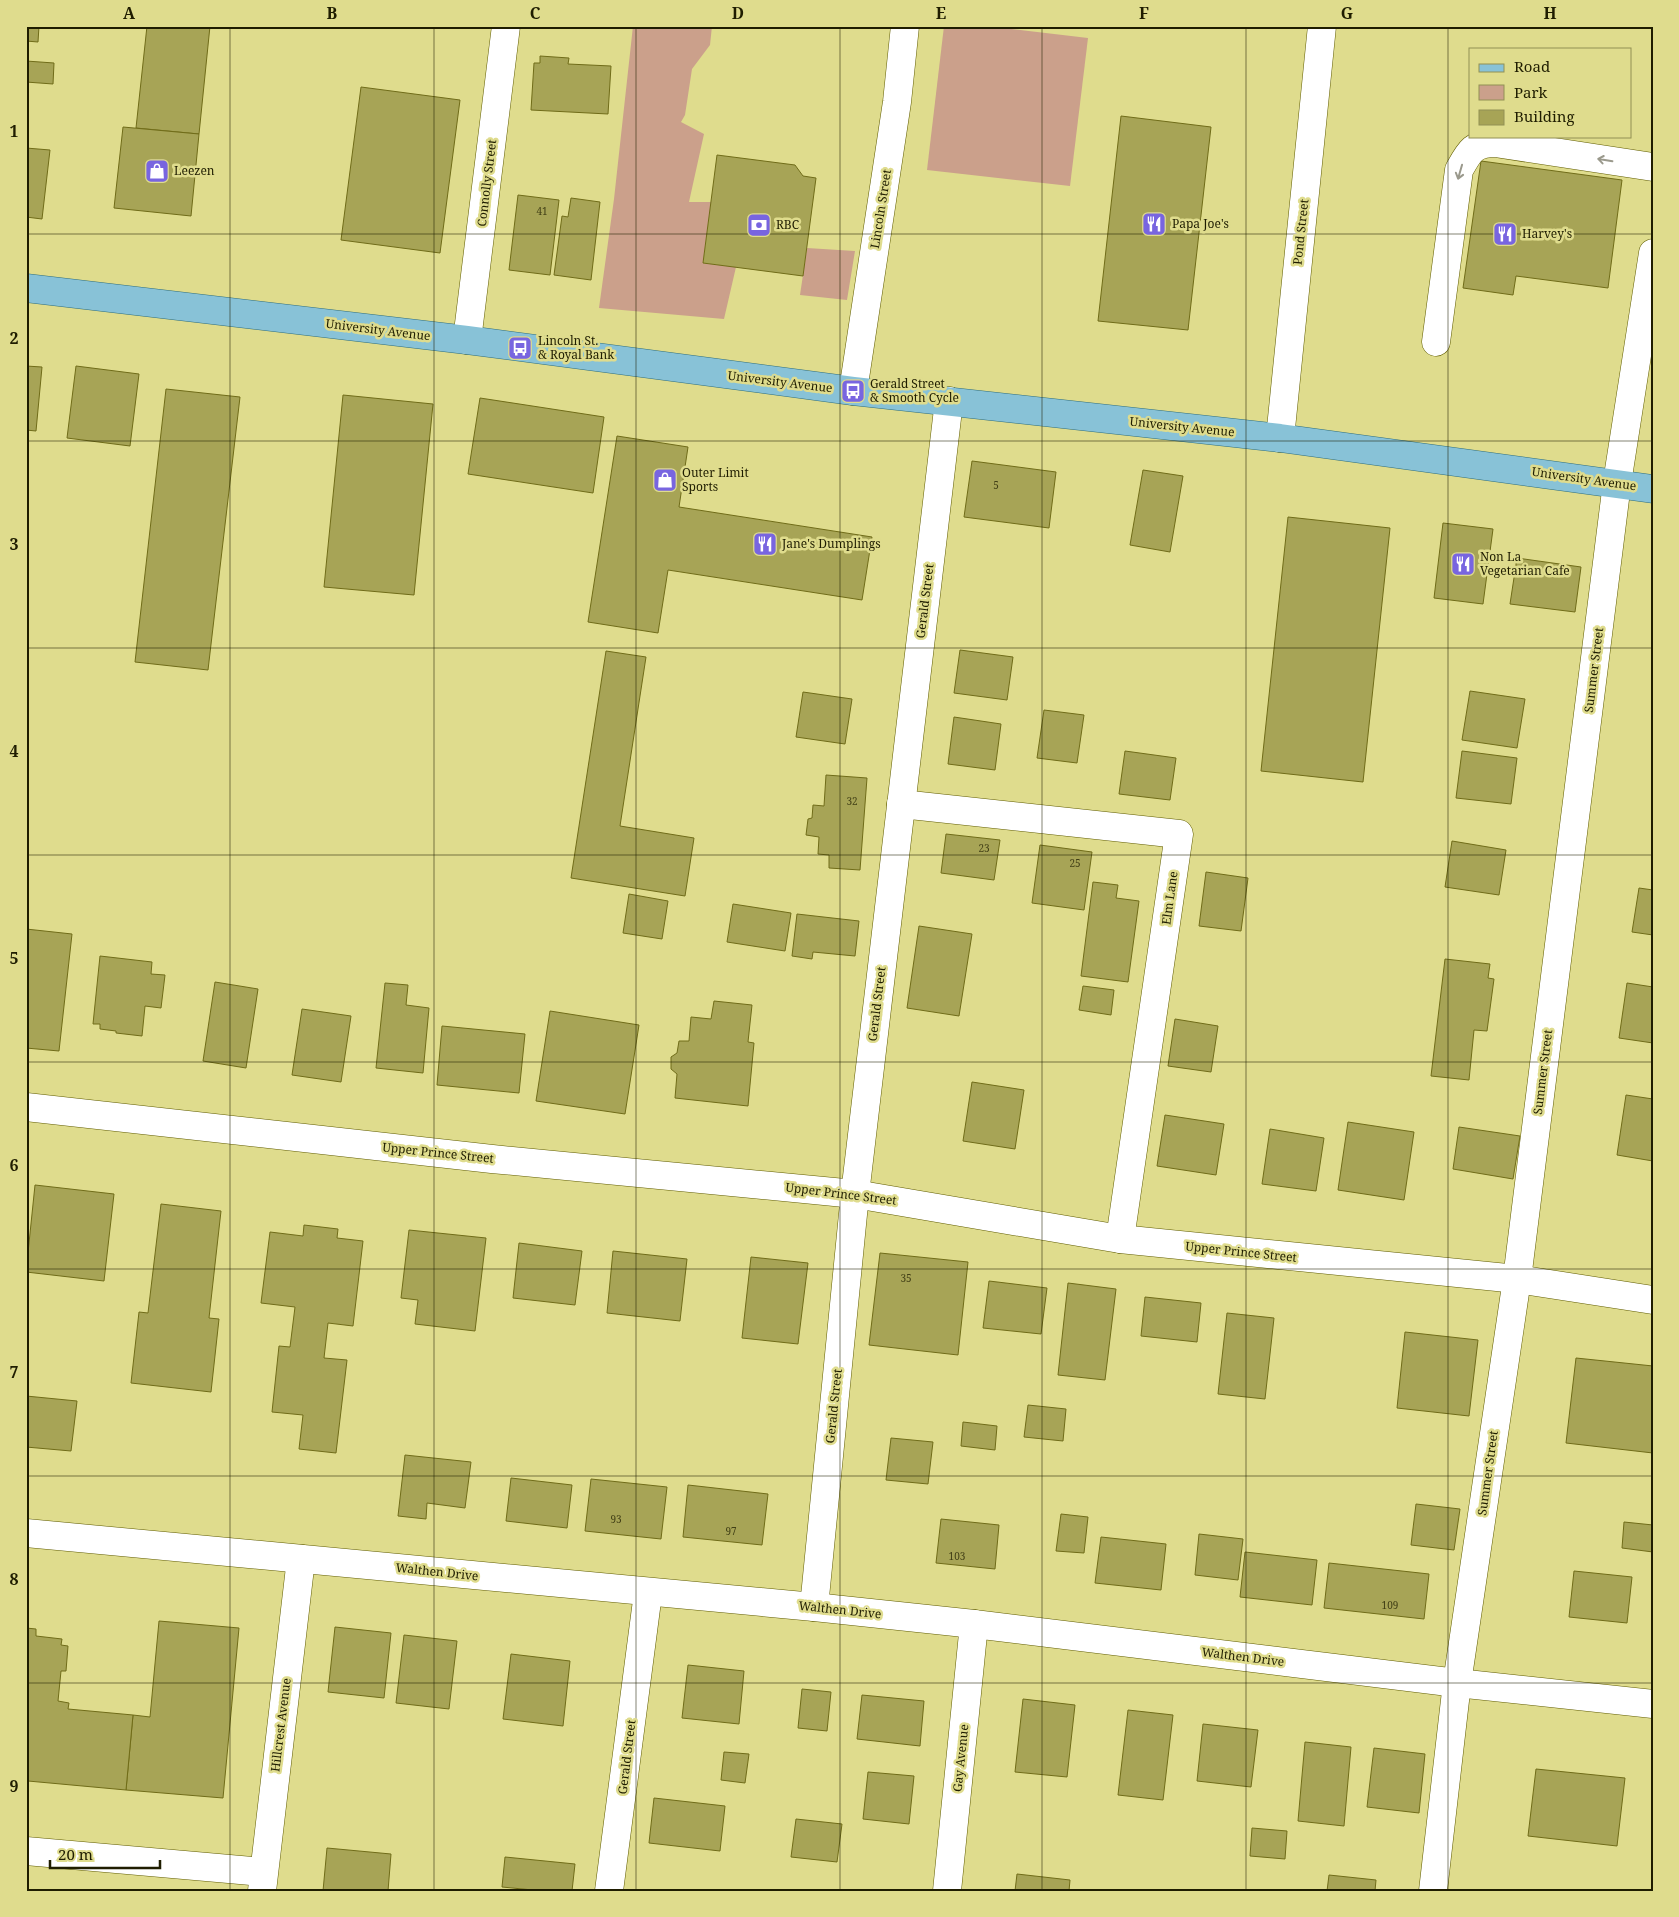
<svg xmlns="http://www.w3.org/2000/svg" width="1679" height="1917" viewBox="0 0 1679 1917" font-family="'Noto Serif',serif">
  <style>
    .green { fill: #cba08b }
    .building { fill: #a7a456; stroke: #706c19 }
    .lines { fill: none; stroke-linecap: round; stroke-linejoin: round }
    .minor-casing { stroke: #615d00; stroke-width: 29 }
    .major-casing { stroke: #306e7b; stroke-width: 29 }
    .minor { stroke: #fff; stroke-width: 28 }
    .major { stroke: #88c2d7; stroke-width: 28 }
    .oneway { stroke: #9a998c }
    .grid { fill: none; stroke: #1f1d00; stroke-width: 1; stroke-opacity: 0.55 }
    .labels { text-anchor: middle; stroke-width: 5; stroke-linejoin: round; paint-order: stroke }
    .number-label { font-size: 10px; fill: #413f16 }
    .poi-label { font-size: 12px; fill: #1f1d00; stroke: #dfdc8d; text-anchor: start }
    .street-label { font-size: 12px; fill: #1f1d00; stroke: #dfdc8d }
    .neatline { fill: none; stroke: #1f1d00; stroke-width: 2 }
    .grid-label { font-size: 16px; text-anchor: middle; font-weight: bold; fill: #1f1d00 }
  </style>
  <rect width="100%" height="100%" fill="#dfdc8d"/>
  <g class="green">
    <path d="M 633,26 L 712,26 L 710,45 L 692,69 L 685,115 L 681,122 L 704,134 L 689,202 L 711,202 L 703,263 L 736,267 L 724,319 L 599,308 L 614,199 Z"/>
    <path d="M 944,26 L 986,26 L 1088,38 L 1070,186 L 927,170 Z"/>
    <path d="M 807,248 L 855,251 L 847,300 L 800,295 Z"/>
  </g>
  <g class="building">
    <path d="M 26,26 L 39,26 L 38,42 L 26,41 Z"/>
    <path d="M 147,26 L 210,26 L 199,134 L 136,128 Z"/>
    <path d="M 540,56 L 569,58 L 568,64 L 611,66 L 608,114 L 531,110 L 534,63 L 540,63 Z"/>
    <path d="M 26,61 L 54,63 L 53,84 L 26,82 Z"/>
    <path d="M 361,87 L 460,100 L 440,253 L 341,240 Z"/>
    <path d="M 1121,116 L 1211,127 L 1188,330 L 1098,321 Z"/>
    <path d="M 123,127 L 199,134 L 191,216 L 114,208 Z"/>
    <path d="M 26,148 L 50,150 L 42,219 L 26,217 Z"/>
    <path d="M 717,155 L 795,165 L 803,176 L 816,178 L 803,276 L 703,263 Z"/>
    <path d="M 1481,161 L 1622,180 L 1608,288 L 1516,276 L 1513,295 L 1463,288 Z"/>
    <path d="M 518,195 L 559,200 L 550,275 L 509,270 Z"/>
    <path d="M 571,198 L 600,202 L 591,280 L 554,275 L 562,216 L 568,217 Z"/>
    <path d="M 26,366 L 42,367 L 36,431 L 26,430 Z"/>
    <path d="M 76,366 L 139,374 L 130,446 L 67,438 Z"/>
    <path d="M 166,389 L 240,397 L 208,670 L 135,662 Z"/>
    <path d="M 343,395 L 433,404 L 414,595 L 324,587 Z"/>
    <path d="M 480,398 L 604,417 L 593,493 L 468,474 Z"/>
    <path d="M 617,436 L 688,447 L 679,507 L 872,537 L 862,600 L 668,570 L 658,633 L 588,622 Z"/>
    <path d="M 972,461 L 1056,472 L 1049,528 L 964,517 Z"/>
    <path d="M 1143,470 L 1183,476 L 1170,552 L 1130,545 Z"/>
    <path d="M 1288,517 L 1390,528 L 1363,782 L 1261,771 Z"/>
    <path d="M 1443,523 L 1493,529 L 1483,604 L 1434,598 Z"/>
    <path d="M 1517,558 L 1581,567 L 1575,612 L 1510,604 Z"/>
    <path d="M 960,650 L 1013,657 L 1007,700 L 954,693 Z"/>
    <path d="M 606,651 L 646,657 L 620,826 L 694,838 L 685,896 L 571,878 Z"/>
    <path d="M 1470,691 L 1525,699 L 1517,748 L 1462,740 Z"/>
    <path d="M 803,692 L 852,699 L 845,744 L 796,737 Z"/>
    <path d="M 1044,710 L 1084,715 L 1077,763 L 1037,758 Z"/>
    <path d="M 954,717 L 1001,724 L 995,770 L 948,764 Z"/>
    <path d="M 1125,751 L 1176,758 L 1170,800 L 1119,794 Z"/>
    <path d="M 1462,751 L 1517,758 L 1511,804 L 1456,798 Z"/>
    <path d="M 826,775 L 867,778 L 860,870 L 829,868 L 829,855 L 818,854 L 819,837 L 806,835 L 808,819 L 812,818 L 813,805 L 824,806 Z"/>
    <path d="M 946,834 L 1000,840 L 994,880 L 941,873 Z"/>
    <path d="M 1452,841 L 1506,850 L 1499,895 L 1445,887 Z"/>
    <path d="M 1040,845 L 1092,852 L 1084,910 L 1032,903 Z"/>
    <path d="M 1206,872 L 1248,878 L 1241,931 L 1199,926 Z"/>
    <path d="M 1093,882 L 1118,885 L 1116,898 L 1139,901 L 1128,982 L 1081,976 Z"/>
    <path d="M 1639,888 L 1653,890 L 1653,935 L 1632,932 Z"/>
    <path d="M 629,894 L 668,901 L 662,939 L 623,933 Z"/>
    <path d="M 733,904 L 791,913 L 785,951 L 727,942 Z"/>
    <path d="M 797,914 L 859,921 L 855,956 L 813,952 L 812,959 L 792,956 Z"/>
    <path d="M 919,926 L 972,934 L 959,1016 L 907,1008 Z"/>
    <path d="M 26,929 L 72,934 L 59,1051 L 26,1048 Z"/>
    <path d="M 100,956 L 152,962 L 151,974 L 165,975 L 161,1008 L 145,1006 L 142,1036 L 116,1033 L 116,1031 L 100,1029 L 100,1024 L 93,1024 Z"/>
    <path d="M 1445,959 L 1490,964 L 1488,978 L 1494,979 L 1487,1031 L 1474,1030 L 1469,1080 L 1431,1076 Z"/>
    <path d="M 215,982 L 258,989 L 246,1068 L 203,1061 Z"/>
    <path d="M 385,983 L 408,985 L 406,1005 L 429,1008 L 423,1073 L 376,1068 Z"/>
    <path d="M 1627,983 L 1653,987 L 1653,1043 L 1619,1038 Z"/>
    <path d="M 1083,986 L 1114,990 L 1111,1015 L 1079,1010 Z"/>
    <path d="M 714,1001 L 752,1005 L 748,1042 L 754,1043 L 748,1106 L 675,1098 L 677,1074 L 671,1069 L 671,1057 L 677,1053 L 679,1041 L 689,1041 L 691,1017 L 711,1019 Z"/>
    <path d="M 302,1009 L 351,1016 L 341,1082 L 292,1075 Z"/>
    <path d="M 550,1011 L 639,1025 L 625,1114 L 536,1101 Z"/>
    <path d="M 1175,1019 L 1218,1026 L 1211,1072 L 1168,1066 Z"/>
    <path d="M 442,1026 L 525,1034 L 519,1093 L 437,1085 Z"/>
    <path d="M 972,1082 L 1024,1090 L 1015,1149 L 963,1141 Z"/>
    <path d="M 1626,1095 L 1653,1099 L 1653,1161 L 1617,1155 Z"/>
    <path d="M 1165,1115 L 1224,1124 L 1216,1175 L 1157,1166 Z"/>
    <path d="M 1348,1122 L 1414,1132 L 1404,1200 L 1338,1190 Z"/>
    <path d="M 1459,1127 L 1520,1136 L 1513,1179 L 1453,1169 Z"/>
    <path d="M 1270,1129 L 1324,1138 L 1316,1191 L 1262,1184 Z"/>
    <path d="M 35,1185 L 114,1194 L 104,1281 L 26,1272 Z"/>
    <path d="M 161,1204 L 221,1211 L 209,1318 L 219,1319 L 211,1392 L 131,1383 L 139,1312 L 148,1313 Z"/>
    <path d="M 304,1225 L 338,1229 L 337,1238 L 363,1241 L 353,1326 L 328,1323 L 324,1358 L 347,1360 L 336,1453 L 299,1449 L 303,1415 L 272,1412 L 279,1346 L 290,1347 L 295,1307 L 261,1303 L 270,1232 L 303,1236 Z"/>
    <path d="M 409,1230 L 486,1238 L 475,1331 L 415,1324 L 418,1300 L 401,1298 Z"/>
    <path d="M 519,1243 L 582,1251 L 575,1305 L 513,1298 Z"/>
    <path d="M 613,1251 L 687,1259 L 680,1321 L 607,1313 Z"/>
    <path d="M 880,1253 L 968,1262 L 958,1355 L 869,1345 Z"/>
    <path d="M 751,1257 L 808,1263 L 798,1344 L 742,1338 Z"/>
    <path d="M 989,1281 L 1047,1288 L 1041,1334 L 983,1328 Z"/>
    <path d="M 1068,1283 L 1116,1289 L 1105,1380 L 1058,1375 Z"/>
    <path d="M 1145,1297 L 1201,1303 L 1197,1342 L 1141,1336 Z"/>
    <path d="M 1227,1313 L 1274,1318 L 1265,1399 L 1218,1394 Z"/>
    <path d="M 1405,1332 L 1478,1340 L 1469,1416 L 1397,1408 Z"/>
    <path d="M 1576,1358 L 1653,1366 L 1653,1453 L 1566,1443 Z"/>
    <path d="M 26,1396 L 77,1401 L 71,1451 L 26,1447 Z"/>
    <path d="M 1028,1405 L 1066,1409 L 1063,1441 L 1024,1437 Z"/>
    <path d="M 963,1422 L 997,1426 L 995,1450 L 961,1446 Z"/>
    <path d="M 891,1438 L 933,1442 L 928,1484 L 886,1480 Z"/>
    <path d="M 405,1455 L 471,1462 L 465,1508 L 427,1503 L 426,1519 L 398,1516 Z"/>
    <path d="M 511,1478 L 572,1485 L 567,1528 L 506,1521 Z"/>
    <path d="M 591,1479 L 667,1487 L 661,1539 L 585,1531 Z"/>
    <path d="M 688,1485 L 768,1494 L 762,1545 L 683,1537 Z"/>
    <path d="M 1416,1504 L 1460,1509 L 1454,1550 L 1411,1545 Z"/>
    <path d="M 1061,1514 L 1088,1517 L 1084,1553 L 1056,1551 Z"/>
    <path d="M 941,1519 L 999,1525 L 995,1569 L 936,1563 Z"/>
    <path d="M 1624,1522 L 1653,1525 L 1653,1552 L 1622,1548 Z"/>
    <path d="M 1199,1534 L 1243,1539 L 1238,1580 L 1195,1575 Z"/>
    <path d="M 1101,1537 L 1166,1544 L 1161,1590 L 1095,1583 Z"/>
    <path d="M 1245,1552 L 1317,1560 L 1312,1605 L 1240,1597 Z"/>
    <path d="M 1329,1563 L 1429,1574 L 1424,1619 L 1324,1608 Z"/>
    <path d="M 1574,1571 L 1632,1577 L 1627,1623 L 1569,1617 Z"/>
    <path d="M 159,1621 L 239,1628 L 223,1798 L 126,1790 L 133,1715 L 150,1717 Z"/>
    <path d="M 335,1627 L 391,1633 L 384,1698 L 328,1692 Z"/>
    <path d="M 26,1628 L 36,1629 L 36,1636 L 62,1639 L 61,1645 L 68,1646 L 66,1671 L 61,1671 L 58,1701 L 69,1703 L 68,1709 L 133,1715 L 126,1790 L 28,1781 L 26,1790 Z"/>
    <path d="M 404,1635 L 457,1641 L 449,1709 L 396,1703 Z"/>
    <path d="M 511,1654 L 570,1661 L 563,1726 L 503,1719 Z"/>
    <path d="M 688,1665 L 744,1671 L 739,1724 L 682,1718 Z"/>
    <path d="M 802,1689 L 831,1692 L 827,1731 L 798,1728 Z"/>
    <path d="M 862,1695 L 924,1701 L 920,1746 L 857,1739 Z"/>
    <path d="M 1023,1699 L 1075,1705 L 1067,1777 L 1015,1772 Z"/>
    <path d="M 1128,1710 L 1173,1715 L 1163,1800 L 1118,1795 Z"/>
    <path d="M 1203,1724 L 1258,1730 L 1251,1787 L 1197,1781 Z"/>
    <path d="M 1305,1742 L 1351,1747 L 1344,1826 L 1298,1821 Z"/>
    <path d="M 1374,1748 L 1425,1754 L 1419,1813 L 1367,1807 Z"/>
    <path d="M 724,1752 L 749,1754 L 745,1783 L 721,1780 Z"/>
    <path d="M 1536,1769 L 1625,1778 L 1617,1846 L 1528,1836 Z"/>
    <path d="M 868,1772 L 914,1776 L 909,1824 L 863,1819 Z"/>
    <path d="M 654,1798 L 725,1806 L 720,1851 L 649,1843 Z"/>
    <path d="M 796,1819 L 842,1824 L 837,1862 L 791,1857 Z"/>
    <path d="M 1252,1828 L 1287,1831 L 1285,1859 L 1250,1856 Z"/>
    <path d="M 327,1848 L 391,1854 L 388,1891 L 323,1891 Z"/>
    <path d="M 505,1857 L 575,1864 L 572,1891 L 543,1891 L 502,1887 Z"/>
    <path d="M 1017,1874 L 1070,1880 L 1069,1891 L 1015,1891 Z"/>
    <path d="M 1329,1875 L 1376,1880 L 1375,1891 L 1327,1891 Z"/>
  </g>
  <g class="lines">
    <g class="minor-casing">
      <g id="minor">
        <path d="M 467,340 L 506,26"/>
        <path d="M 1436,342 L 1459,170 C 1469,152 1473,143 1495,143 L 1653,167"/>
        <path d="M 853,391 L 897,102 L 905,26"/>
        <path d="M 1280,438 L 1322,26"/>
        <path d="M 901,804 L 1179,834 L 1120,1239"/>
        <path d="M 26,1107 L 492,1159 L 855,1194 L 1120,1239 L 1517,1279 L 1653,1300"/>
        <path d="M 26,1533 L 814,1607 L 974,1624 L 1457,1683 L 1653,1704"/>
        <path d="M 814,1607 L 855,1194 L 949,401"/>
        <path d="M 26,1851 L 263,1872"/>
        <path d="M 262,1891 L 301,1559"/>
        <path d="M 609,1891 L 648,1593"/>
        <path d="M 947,1891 L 974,1624"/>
        <path d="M 1433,1891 L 1457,1683 L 1517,1279 L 1617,483 L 1653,253"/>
      </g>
    </g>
    <g class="major-casing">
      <path id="major" d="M 26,288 L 467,340 L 853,391 L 1280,438 L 1653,489"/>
    </g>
    <use href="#minor" class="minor"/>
    <use href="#major" class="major"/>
  </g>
  <defs><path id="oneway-shaft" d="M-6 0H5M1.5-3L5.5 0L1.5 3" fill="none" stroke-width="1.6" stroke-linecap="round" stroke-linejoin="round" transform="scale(1.25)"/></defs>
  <g class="oneway">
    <use href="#oneway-shaft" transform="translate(1605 160) rotate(-171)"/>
    <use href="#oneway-shaft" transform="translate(1460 172) rotate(106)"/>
  </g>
  <path class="grid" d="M 230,26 L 230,1891M 434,26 L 434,1891M 636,26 L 636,1891M 840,26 L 840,1891M 1042,26 L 1042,1891M 1246,26 L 1246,1891M 1448,26 L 1448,1891M 26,234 L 1653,234M 26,441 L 1653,441M 26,648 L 1653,648M 26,855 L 1653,855M 26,1062 L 1653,1062M 26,1269 L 1653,1269M 26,1476 L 1653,1476M 26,1683 L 1653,1683"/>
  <defs>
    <g id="shop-square" transform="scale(1.25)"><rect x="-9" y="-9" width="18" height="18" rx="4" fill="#7865e0" stroke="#dfdc8d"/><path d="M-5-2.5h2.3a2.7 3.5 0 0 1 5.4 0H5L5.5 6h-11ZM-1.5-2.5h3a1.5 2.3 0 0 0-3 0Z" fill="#fff"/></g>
    <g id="restaurant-square" transform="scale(1.25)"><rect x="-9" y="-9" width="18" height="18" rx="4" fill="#7865e0" stroke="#dfdc8d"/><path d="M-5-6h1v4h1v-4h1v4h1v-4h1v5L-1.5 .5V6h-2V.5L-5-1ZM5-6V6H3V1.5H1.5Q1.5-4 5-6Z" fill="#fff"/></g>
    <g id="bank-square" transform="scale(1.25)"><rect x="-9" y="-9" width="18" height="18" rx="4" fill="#7865e0" stroke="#dfdc8d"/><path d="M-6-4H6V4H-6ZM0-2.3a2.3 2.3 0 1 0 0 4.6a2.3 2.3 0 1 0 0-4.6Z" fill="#fff"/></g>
    <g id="bus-square" transform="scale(1.25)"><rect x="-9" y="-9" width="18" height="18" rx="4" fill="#7865e0" stroke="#dfdc8d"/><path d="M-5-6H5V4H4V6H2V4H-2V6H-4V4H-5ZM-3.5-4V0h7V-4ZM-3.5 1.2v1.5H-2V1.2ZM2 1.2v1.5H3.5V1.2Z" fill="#fff"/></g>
  </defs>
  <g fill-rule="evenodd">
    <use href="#shop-square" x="157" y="171"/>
    <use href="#restaurant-square" x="1154" y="224"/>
    <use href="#bank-square" x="759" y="225"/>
    <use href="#restaurant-square" x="1505" y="234"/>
    <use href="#bus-square" x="520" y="348"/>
    <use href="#bus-square" x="853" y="391"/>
    <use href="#shop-square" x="665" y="480"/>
    <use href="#restaurant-square" x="765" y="544"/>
    <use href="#restaurant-square" x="1463" y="564"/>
  </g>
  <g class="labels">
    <g class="number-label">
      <text x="542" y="215">41</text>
      <text x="996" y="489">5</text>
      <text x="852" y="805">32</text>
      <text x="984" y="852">23</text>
      <text x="1075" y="867">25</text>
      <text x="906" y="1282">35</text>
      <text x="616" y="1523">93</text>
      <text x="731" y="1535">97</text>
      <text x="957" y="1560">103</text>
      <text x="1390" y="1609">109</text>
    </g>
    <g class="poi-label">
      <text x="174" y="175">Leezen</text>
      <text x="1172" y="228">Papa Joe's</text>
      <text x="776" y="229">RBC</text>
      <text x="1522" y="238">Harvey's</text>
      <text x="538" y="345">Lincoln St.<tspan x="538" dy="14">&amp; Royal Bank</tspan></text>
      <text x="870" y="388">Gerald Street<tspan x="870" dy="14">&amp; Smooth Cycle</tspan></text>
      <text x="682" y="477">Outer Limit<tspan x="682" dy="14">Sports</tspan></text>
      <text x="782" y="548">Jane's Dumplings</text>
      <text x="1480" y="561">Non La<tspan x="1480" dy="14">Vegetarian Cafe</tspan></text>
    </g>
    <g class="street-label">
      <text transform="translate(487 183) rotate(-83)" y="4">Connolly Street</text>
      <text transform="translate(881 209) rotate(-81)" y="4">Lincoln Street</text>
      <text transform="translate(1301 232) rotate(-84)" y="4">Pond Street</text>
      <text transform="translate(378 330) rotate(7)" y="4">University Avenue</text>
      <text transform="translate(780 382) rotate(7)" y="4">University Avenue</text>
      <text transform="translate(1182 427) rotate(6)" y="4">University Avenue</text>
      <text transform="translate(1584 479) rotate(8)" y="4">University Avenue</text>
      <text transform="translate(925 601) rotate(-83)" y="4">Gerald Street</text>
      <text transform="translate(1594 670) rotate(-83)" y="4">Summer Street</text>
      <text transform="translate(1170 898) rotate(-82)" y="4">Elm Lane</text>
      <text transform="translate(877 1004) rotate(-83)" y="4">Gerald Street</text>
      <text transform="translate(1543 1072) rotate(-83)" y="4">Summer Street</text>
      <text transform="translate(438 1153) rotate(6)" y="4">Upper Prince Street</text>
      <text transform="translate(841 1194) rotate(7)" y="4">Upper Prince Street</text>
      <text transform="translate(1241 1252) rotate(6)" y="4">Upper Prince Street</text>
      <text transform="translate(834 1406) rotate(-84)" y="4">Gerald Street</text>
      <text transform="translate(1488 1473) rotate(-82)" y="4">Summer Street</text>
      <text transform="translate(437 1572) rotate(6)" y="4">Walthen Drive</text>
      <text transform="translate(840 1610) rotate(6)" y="4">Walthen Drive</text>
      <text transform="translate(1243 1657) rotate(7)" y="4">Walthen Drive</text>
      <text transform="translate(281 1725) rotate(-83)" y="4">Hillcrest Avenue</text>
      <text transform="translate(627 1757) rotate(-83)" y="4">Gerald Street</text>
      <text transform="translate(961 1758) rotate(-84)" y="4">Gay Avenue</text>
    </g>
  </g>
  <rect width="1679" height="1917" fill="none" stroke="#dfdc8d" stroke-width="55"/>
  <rect x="1469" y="48" width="162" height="90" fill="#dfdc8d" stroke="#929055"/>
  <rect x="1479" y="64" width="25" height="8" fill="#88c2d7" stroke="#929055"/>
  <text x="1514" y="72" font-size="15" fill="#1f1d00">Road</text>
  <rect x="1479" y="85" width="25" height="15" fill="#cba08b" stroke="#929055"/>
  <text x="1514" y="98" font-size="15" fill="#1f1d00">Park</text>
  <rect x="1479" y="110" width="25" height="15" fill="#a7a456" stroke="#929055"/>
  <text x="1514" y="122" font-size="15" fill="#1f1d00">Building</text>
  <path d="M50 1860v8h110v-8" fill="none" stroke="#1f1d00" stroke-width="2.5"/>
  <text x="58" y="1860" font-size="15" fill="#1f1d00" stroke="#dfdc8d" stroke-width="4" paint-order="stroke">20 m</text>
  <rect x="28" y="28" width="1624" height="1862" class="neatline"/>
  <g class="grid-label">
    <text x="129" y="19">A</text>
    <text x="332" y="19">B</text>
    <text x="535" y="19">C</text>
    <text x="738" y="19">D</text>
    <text x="941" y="19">E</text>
    <text x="1144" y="19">F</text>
    <text x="1347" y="19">G</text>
    <text x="1550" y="19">H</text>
    <text x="14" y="137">1</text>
    <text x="14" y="344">2</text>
    <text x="14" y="550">3</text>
    <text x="14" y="757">4</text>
    <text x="14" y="964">5</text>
    <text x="14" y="1171">6</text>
    <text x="14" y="1378">7</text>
    <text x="14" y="1585">8</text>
    <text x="14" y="1792">9</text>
  </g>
</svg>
